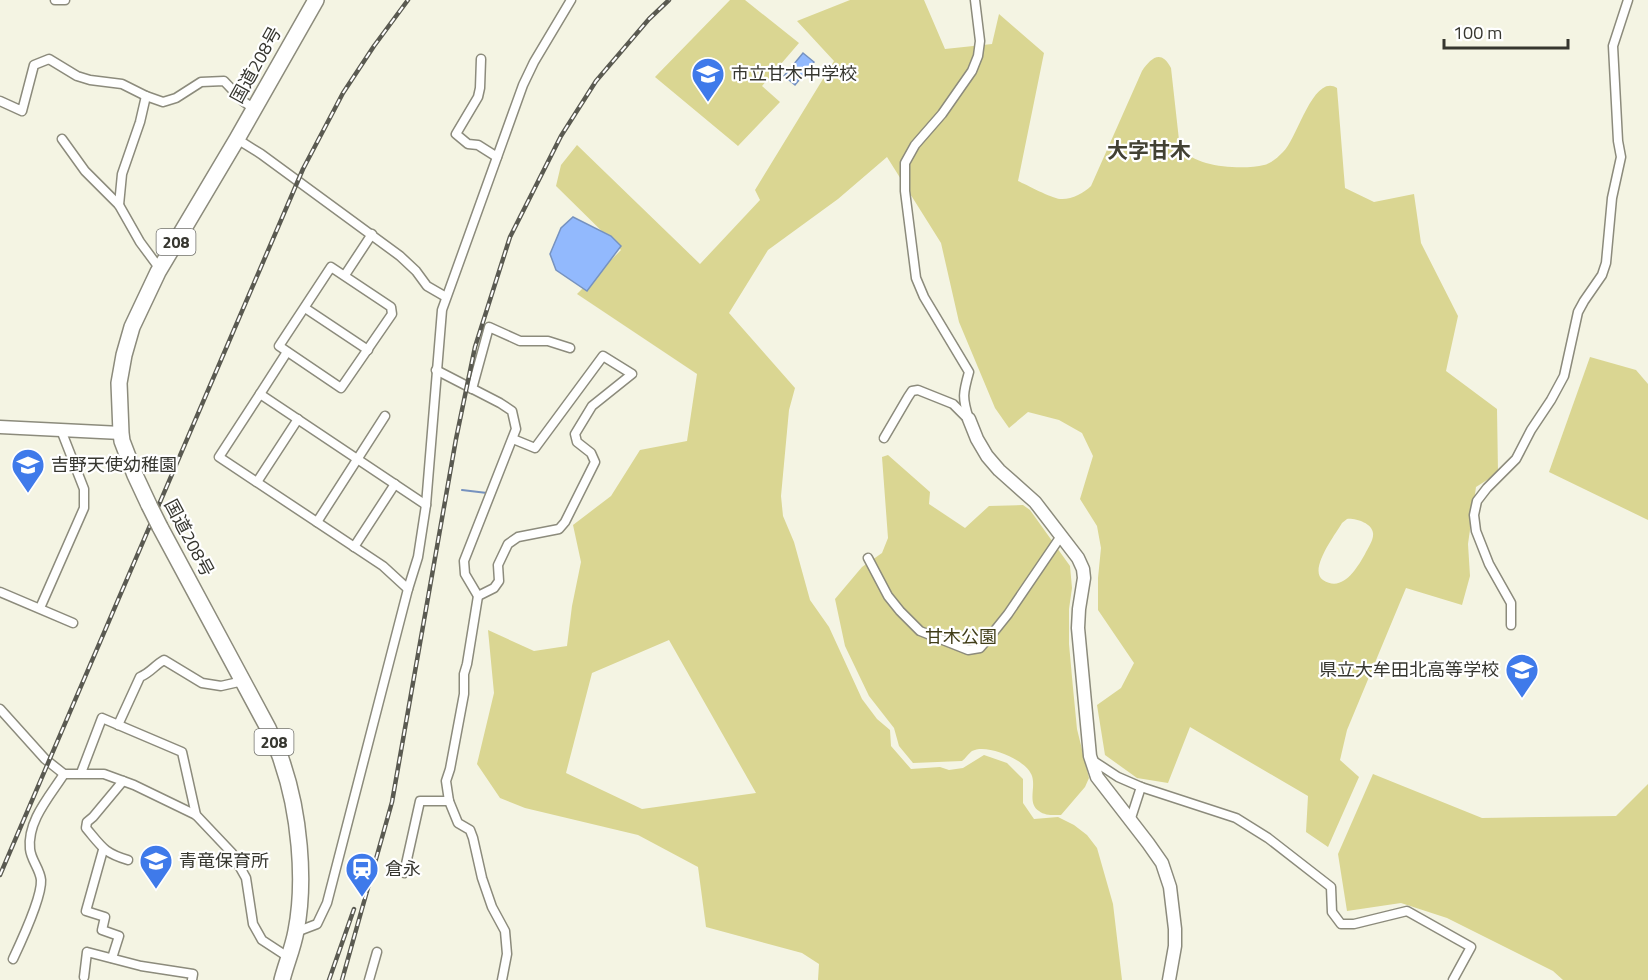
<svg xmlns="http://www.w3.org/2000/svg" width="1648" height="980" viewBox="0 0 1648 980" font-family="'Titillium Web','Noto Sans JP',sans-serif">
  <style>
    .green { fill: #dad692; fill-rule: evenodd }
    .water { fill: #92b9fd; stroke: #7692bf; stroke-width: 1.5 }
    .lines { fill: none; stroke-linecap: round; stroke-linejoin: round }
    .stream { stroke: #7692bf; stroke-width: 2 }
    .street-casing { stroke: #8c8b7c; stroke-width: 11 }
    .secondary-casing { stroke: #8c8b7c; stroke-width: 15 }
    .highway-casing { stroke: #8c8b7c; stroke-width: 18 }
    .street { stroke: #fff; stroke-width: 8 }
    .secondary { stroke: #fff; stroke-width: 12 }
    .highway { stroke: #fff; stroke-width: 15 }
    .rail-casing { stroke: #5a5a51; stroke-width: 4.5 }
    .rail { stroke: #fff; stroke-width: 2; stroke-dasharray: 7; stroke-linecap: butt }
    .highway-bridge-casing { stroke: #8c8b7c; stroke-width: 18; stroke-linecap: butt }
    .highway-bridge { stroke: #fff; stroke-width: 15 }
    .labels { text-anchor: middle; stroke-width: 4.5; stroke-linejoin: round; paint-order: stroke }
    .shield { fill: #fff; stroke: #72726d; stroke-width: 1.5 }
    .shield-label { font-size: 16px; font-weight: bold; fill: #36362f }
    .street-label { font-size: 18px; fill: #36362f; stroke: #fff }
    .poi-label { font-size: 18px; fill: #36362f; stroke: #fff; text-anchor: start }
    .park-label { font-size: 18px; fill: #413e19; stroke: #fff }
    .quarter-label { font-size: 21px; font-weight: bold; fill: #424133; stroke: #fff }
  </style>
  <rect width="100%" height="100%" fill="#f4f4e3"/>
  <g class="green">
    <path d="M 730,0 L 745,0 L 799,43 L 762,86 L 780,102 L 738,146 L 655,77 Z"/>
    <path d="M 850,0 L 924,0 L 945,49 L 992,44 L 999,14 L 1044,53 L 1018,181 C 1027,185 1051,198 1060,199 C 1071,200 1084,193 1091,186 L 1142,71 C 1151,58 1161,49 1171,68 L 1179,140 C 1179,140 1182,148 1182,148 C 1194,168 1244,170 1264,165 C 1272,163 1278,157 1283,152 C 1297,140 1313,73 1337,88 L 1345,188 L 1374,202 L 1414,194 L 1421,243 L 1458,316 L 1446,371 L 1497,409 L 1498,473 L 1476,487 L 1468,544 L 1470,576 L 1462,605 L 1406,588 L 1347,730 L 1340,760 L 1359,777 L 1328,847 L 1306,832 L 1308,796 L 1190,727 L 1168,783 L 1137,778 L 1105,755 L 1097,705 L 1121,688 L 1134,663 L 1098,610 L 1098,578 L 1101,548 L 1097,526 L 1080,499 L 1093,456 L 1082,433 L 1059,420 L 1028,412 L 1009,428 L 995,408 L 959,322 L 941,243 L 887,157 L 838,199 L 768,250 L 729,313 L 795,388 L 789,410 L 781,496 L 783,516 L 794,542 L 810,600 L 829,627 L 862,699 L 877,719 L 890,730 L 891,746 L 911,769 L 940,767 L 949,770 L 963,768 L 984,755 L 1007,763 L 1023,779 L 1023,803 L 1034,819 L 1058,817 L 1074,825 L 1087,835 L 1097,848 L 1113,904 L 1122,980 L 818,980 L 819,964 L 802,953 L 706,927 L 698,867 L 638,835 L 525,808 L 500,798 L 477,764 L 494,693 L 488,630 L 534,651 L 567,646 L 572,606 L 581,562 L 573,525 L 611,496 L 640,450 L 687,441 L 697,374 L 577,294 L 621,250 L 556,186 L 561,165 L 577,145 L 700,264 L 760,200 L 755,190 L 834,61 L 797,21 ZM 1347,519 C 1355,518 1372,523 1373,533 C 1374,540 1368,548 1365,554 C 1357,568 1343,593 1323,580 C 1308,570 1335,535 1342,523 ZM 669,640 L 756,793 L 642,809 L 566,773 L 592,673 Z"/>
    <path d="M 1590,357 L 1636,370 L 1648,384 L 1648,520 L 1549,472 Z"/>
    <path d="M 888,455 L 930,492 L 929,504 L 965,528 L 989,506 L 1023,505 L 1030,510 L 1070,566 L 1072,588 L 1069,609 L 1069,644 L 1073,688 L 1077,729 L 1089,778 L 1085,787 L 1061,815 C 1054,815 1045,816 1039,811 C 1027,803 1036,788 1032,776 C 1027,760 987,743 972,751 C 969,753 965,759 962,761 L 913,763 L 899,746 L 894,728 L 869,696 L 845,646 L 835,599 L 862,567 L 882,553 L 888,538 L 882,457 Z"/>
    <path d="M 1373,774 L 1482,818 L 1616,816 L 1648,784 L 1648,980 L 1563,980 L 1553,971 L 1447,918 L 1401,903 L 1347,911 L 1338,854 Z"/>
  </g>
  <g class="water">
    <path d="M 803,53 L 814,62 L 795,85 L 784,76 Z"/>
    <path d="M 573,217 L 611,236 L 621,246 L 587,291 L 556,270 L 550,254 L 561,228 Z"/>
  </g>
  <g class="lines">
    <path class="stream" d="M 462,490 L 487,493"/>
    <g class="street-casing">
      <g id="street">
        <path d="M 55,0 L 65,0"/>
        <path d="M 481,59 L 480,88 L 478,97 L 456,134 L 468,144 L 478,145 L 497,157"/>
        <path d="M 0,101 L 22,111 L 34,65 L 49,59 L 77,76 L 90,80 L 122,84 L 146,96"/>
        <path d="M 62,139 L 85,171 L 119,205 L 140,242 L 160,269"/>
        <path d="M 237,139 L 261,154 L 400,256 L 416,271 L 427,286 L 446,297"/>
        <path d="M 119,205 L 122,174 L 140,122 L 146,96 L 163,102 L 176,98 L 201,82 L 224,81 L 243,101 L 254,109"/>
        <path d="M 331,267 L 391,307 L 392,314 L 341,388 L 279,346 Z"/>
        <path d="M 345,275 L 372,234"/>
        <path d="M 305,308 L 368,350"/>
        <path d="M 436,370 L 500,403 L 512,411 L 516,429 L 464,561 L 465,574 L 478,596 L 467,664 L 464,674 L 464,694 L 450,769 L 446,781 L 449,801 L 458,823 L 470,830 L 473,838 L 482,878 L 492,907 L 505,931 L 507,954 L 502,980"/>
        <path d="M 472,389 L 489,327 L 520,341 L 548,341 L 570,348"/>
        <path d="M 260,394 L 287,352"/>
        <path d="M 969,419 C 962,398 963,393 969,372 L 924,297 L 916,278 L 905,191 L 905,163 L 915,145 L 942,114 L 972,71 L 978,56 L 980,41 L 975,0"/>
        <path d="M 884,438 L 908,397 L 912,391 L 918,390 L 953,404 L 966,417"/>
        <path d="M 257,482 L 298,419"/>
        <path d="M 317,522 L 385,416"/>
        <path d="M 354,547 L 395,484"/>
        <path d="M 868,558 L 888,596 L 900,611 L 920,631 L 968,650 L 980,648 L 992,634 L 1008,614 L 1061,536"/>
        <path d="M 408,589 L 383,566 L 219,457 L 260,394 L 426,505"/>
        <path d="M 0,592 L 73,623"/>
        <path d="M 478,596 L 494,588 L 499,581 L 498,565 L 508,544 L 518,537 L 559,529 L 565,522 L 595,462 L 591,453 L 577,442 L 575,434 L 592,406 L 632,374 L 603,356 L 535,448 L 513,439"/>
        <path d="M 40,608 L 84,508 L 84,489 L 61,430"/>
        <path d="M 1511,625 L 1511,603 L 1489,564 L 1476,531 L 1474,515 L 1477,501 L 1487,488 L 1516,459 L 1531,430 L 1551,400 L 1564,376 L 1578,312 L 1584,301 L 1602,275 L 1606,263 L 1612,198 L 1621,157 L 1618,141 L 1613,46 L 1628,0"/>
        <path d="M 0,709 L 45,759 L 64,774 L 104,774 L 134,785 L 196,815 L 232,853 L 246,878 L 253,924 L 262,940 L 288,957"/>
        <path d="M 118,725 L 140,677 C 150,673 155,665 164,660 L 202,683 L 221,686 L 243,681"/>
        <path d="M 1092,760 L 1118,777 L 1141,787 L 1236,818 L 1268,838 L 1331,887 L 1332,912 L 1341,924 L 1354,924 L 1407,911 L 1471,947 L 1453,980"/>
        <path d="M 81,773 L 102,718 L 182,752 L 196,815"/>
        <path d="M 123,781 L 93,817 L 87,822 L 86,828 C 102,847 104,853 128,860"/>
        <path d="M 1130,821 L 1141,787"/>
        <path d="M 103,850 L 86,911 L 105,917 L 102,930 L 119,936 L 112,958"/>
        <path d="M 404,873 L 420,801 L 449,801"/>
        <path d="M 296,932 L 317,924 L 327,903 L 384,682 L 408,589 L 418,557 L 426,505 L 442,310 L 523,85 L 534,62 L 571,0"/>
        <path d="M 13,959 C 21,942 42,897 41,880 C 40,869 31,860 30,849 C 27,821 50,796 64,774"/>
        <path d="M 84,977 L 87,952 L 141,966 L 193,974 L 192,980"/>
        <path d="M 369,980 L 377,952"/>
      </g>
    </g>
    <g class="secondary-casing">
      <g id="secondary">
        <path d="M 969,419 L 977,439 L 987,456 L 999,470 L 1035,502 L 1078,558 L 1083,569 L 1084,578 L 1079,609 L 1078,628 L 1090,756 L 1097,777 L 1148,843 L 1162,863 L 1170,887 L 1175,929 L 1175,946 L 1169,980"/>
        <path d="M 0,427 L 121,433"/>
      </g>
    </g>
    <g class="highway-casing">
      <g id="highway">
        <path d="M 149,505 L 135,475 L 122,441 L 121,433 L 119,383 L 124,355 L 132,327 L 158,272 L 237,139 L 316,0"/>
        <path d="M 160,527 L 268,728 C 273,740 279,751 282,762 C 299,811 306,880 296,931 C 293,948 286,964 282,980"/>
      </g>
    </g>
    <use href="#street" class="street"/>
    <use href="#secondary" class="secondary"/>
    <use href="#highway" class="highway"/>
    <g class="rail-casing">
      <g id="rail">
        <path d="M 0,875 L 303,169 L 343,93 L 374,46 L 408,0"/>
        <path d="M 329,980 L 354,909"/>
        <path d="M 342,980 L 392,802 L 456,439 L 475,347 L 510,237 L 561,136 L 596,81 L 649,19 L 669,0"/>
      </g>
    </g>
    <use href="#rail" class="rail"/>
    <g class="highway-bridge-casing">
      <path id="highway-bridge" d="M 149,505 L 160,527"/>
    </g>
    <use href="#highway-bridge" class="highway-bridge"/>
  </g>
  <defs>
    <g id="school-pin" transform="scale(1.725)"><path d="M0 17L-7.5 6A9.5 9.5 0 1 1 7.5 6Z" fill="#3f7aea" stroke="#fff"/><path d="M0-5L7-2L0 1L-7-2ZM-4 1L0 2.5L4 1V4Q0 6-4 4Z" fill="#fff"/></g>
    <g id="station-pin" transform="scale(1.725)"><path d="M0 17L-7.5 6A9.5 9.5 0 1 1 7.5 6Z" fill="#3f7aea" stroke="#fff"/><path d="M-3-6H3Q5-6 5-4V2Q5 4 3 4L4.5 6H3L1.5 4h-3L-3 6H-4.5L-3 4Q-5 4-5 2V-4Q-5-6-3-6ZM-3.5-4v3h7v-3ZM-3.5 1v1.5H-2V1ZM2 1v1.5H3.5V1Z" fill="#fff"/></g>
  </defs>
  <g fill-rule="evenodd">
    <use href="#school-pin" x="708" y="74"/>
    <use href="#school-pin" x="28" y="465"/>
    <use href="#school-pin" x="1522" y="670"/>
    <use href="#school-pin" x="156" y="861"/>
    <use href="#station-pin" x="362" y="869"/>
  </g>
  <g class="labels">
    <g class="shield">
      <rect x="156.5" y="229" width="39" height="26" rx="4.5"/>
      <rect x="254.5" y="729" width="39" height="26" rx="4.5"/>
    </g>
    <g class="shield-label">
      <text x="176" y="248">208</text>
      <text x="274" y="748">208</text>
    </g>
    <g class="street-label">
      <text transform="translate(256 65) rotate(-61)" y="6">国道208号</text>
      <text transform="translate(189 538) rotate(62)" y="6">国道208号</text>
    </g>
    <g class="poi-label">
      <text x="731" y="80">市立甘木中学校</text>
      <text x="51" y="471">吉野天使幼稚園</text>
      <text x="1499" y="676" text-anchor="end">県立大牟田北高等学校</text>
      <text x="179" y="867">青竜保育所</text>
      <text x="385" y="875">倉永</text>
    </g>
    <g class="park-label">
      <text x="961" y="643">甘木公園</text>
    </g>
    <g class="quarter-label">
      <text x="1149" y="158">大字甘木</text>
    </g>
  </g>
  <path d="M1444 39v9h124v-9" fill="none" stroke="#36362f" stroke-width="3"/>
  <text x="1453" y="39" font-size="18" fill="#36362f" stroke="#ffffff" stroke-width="4.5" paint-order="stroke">100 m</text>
</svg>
